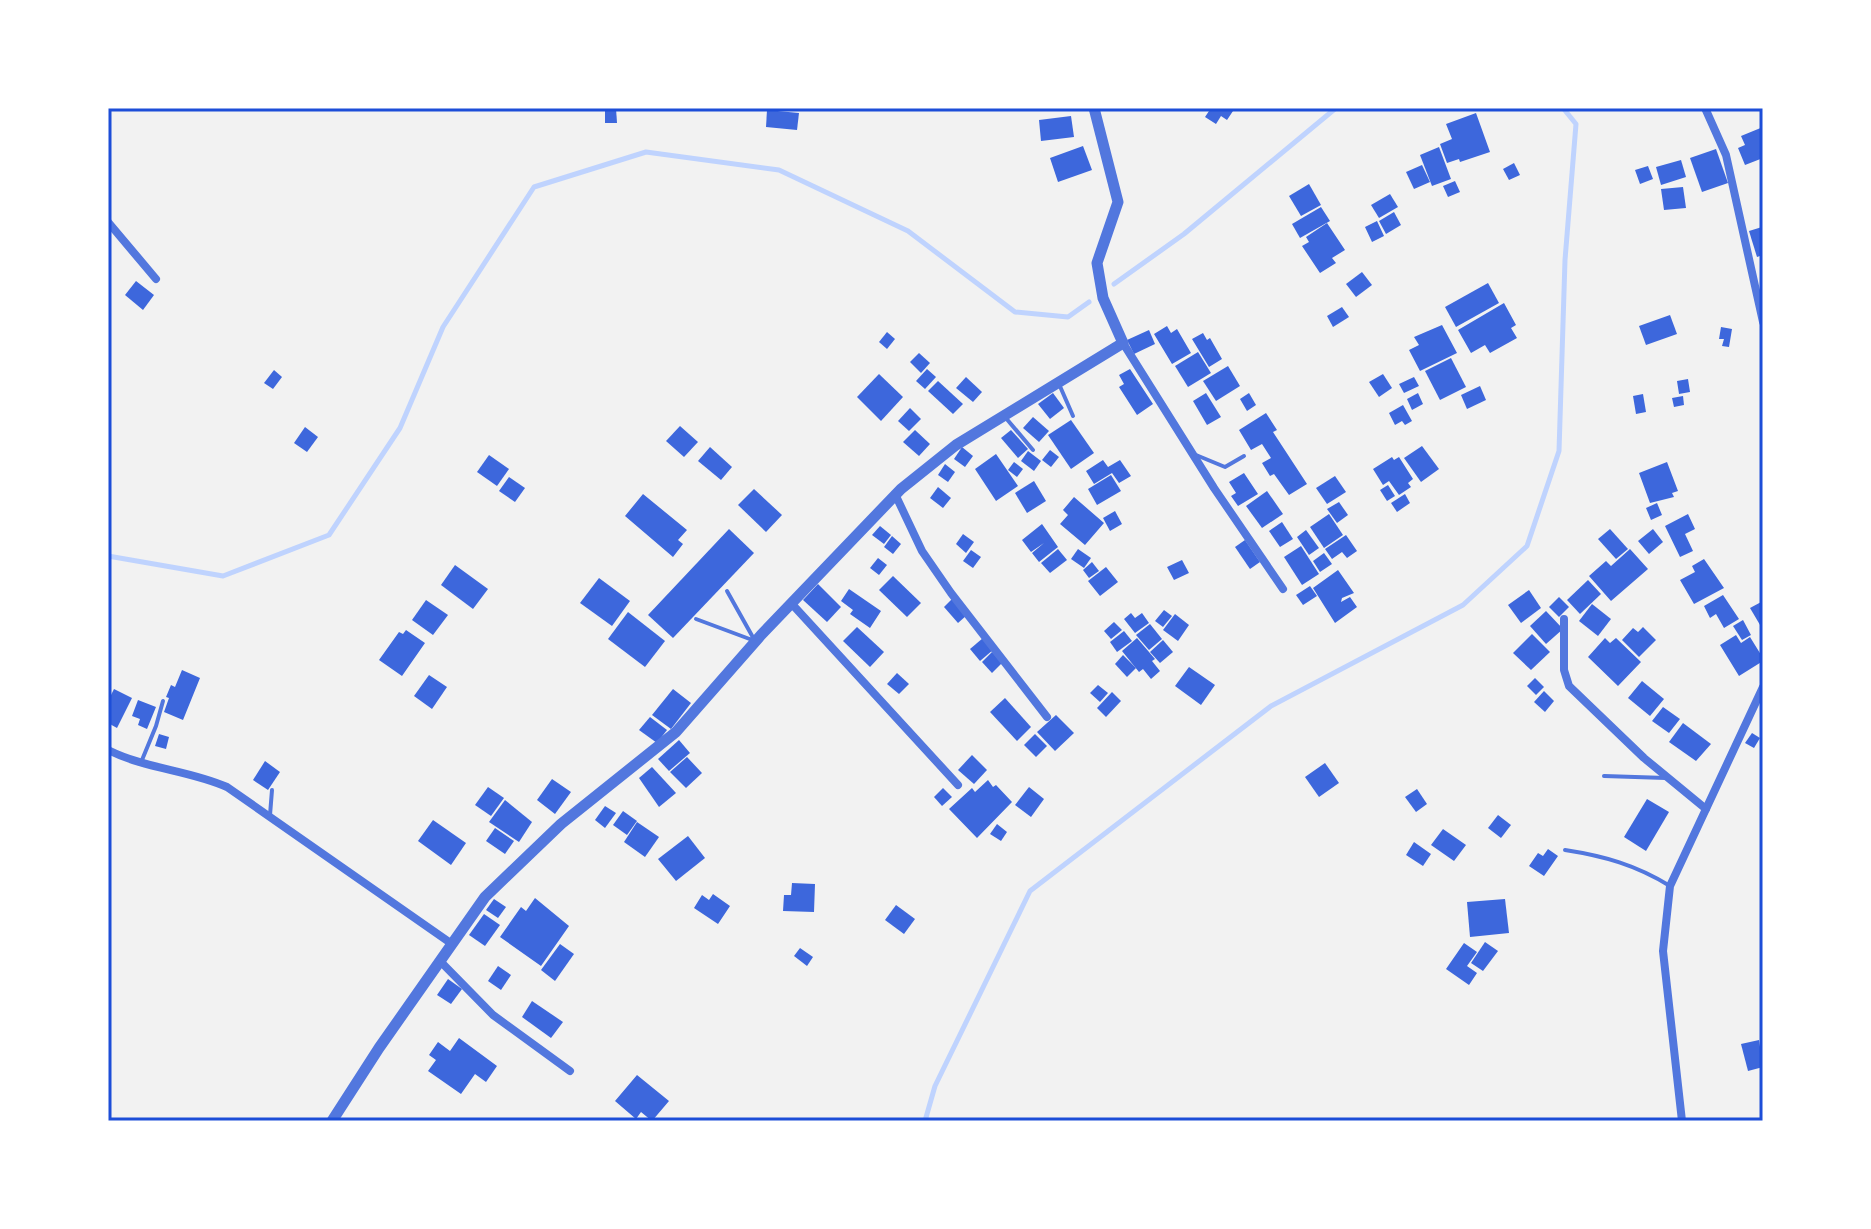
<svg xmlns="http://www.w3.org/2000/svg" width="1871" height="1229" viewBox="0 0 1871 1229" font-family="'Roboto Condensed',sans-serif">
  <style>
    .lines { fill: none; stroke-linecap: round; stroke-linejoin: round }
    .stream { stroke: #bfd3fe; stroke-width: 5 }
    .building { fill: #3d67dc }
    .service { stroke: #5277de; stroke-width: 4 }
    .minor { stroke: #5277de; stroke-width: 8 }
    .tertiary { stroke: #5277de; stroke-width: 11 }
    .neatline { fill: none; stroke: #1d4ed8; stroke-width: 3 }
  </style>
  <rect width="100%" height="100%" fill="#f2f2f2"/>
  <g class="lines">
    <g class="stream">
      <path d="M 1114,284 L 1184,234 L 1336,108"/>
      <path d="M 108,556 L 223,576 L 329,535 L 400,428 L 443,327 L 534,187 L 646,152 L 779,170 L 908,231 L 1015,312 L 1068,317 L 1089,302"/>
      <path d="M 925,1121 L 935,1086 L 1030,891 L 1271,706 L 1463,605 L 1527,546 L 1559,451 L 1565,260 L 1576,124 L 1563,108"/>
    </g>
  </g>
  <g class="building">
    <path d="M 605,108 L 616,108 L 617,123 L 605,123 Z"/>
    <path d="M 1211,108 L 1229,108 L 1233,111 L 1227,120 L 1221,116 L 1216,124 L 1205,117 Z"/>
    <path d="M 767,110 L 799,113 L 797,130 L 766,127 Z"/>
    <path d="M 1476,113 L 1490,152 L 1460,162 L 1459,159 L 1447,163 L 1440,144 L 1452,139 L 1446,124 Z"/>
    <path d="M 1071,116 L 1074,137 L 1041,141 L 1039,120 Z"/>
    <path d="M 1763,127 L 1763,158 L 1745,165 L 1738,148 L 1745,145 L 1741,136 Z"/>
    <path d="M 1083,146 L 1092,170 L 1058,182 L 1050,158 Z"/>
    <path d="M 1439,147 L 1451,179 L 1432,186 L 1420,155 Z"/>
    <path d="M 1716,149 L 1728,183 L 1702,192 L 1690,158 Z"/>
    <path d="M 1681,160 L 1686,177 L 1661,185 L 1656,167 Z"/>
    <path d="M 1514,163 L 1520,175 L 1509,180 L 1503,169 Z"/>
    <path d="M 1422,165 L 1430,182 L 1414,189 L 1406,172 Z"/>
    <path d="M 1648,166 L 1653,179 L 1640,184 L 1635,170 Z"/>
    <path d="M 1455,181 L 1460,192 L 1448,197 L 1443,186 Z"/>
    <path d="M 1309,184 L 1321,205 L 1301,216 L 1289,196 Z"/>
    <path d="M 1683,187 L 1686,208 L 1664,210 L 1661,189 Z"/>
    <path d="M 1390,194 L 1398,207 L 1379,218 L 1371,205 Z"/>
    <path d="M 1321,207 L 1330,221 L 1300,238 L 1292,224 Z"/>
    <path d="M 1394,212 L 1401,225 L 1386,234 L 1379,221 Z"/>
    <path d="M 1377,221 L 1384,236 L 1372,242 L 1365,227 Z"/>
    <path d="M 1327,223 L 1345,250 L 1332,258 L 1336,263 L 1320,273 L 1302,246 L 1309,242 L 1306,237 Z"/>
    <path d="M 1762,227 L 1763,255 L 1757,257 L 1749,231 Z"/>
    <path d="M 1362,272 L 1372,285 L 1356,297 L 1346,284 Z"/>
    <path d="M 136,281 L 154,295 L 143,310 L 125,295 Z"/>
    <path d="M 1488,283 L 1499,303 L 1456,327 L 1445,307 Z"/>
    <path d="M 1504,303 L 1516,325 L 1511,328 L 1517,338 L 1490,353 L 1485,345 L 1471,353 L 1458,330 Z"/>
    <path d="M 1342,307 L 1349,317 L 1333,327 L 1327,316 Z"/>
    <path d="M 1670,315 L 1677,334 L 1646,345 L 1639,326 Z"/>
    <path d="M 1442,325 L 1457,353 L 1420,371 L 1409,350 L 1419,345 L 1414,337 Z"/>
    <path d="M 1167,326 L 1171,333 L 1177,329 L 1191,353 L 1172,364 L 1154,334 Z"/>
    <path d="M 1721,327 L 1732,329 L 1729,347 L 1722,346 L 1724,339 L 1719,339 Z"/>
    <path d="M 1149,330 L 1155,344 L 1134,354 L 1127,340 Z"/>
    <path d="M 887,332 L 895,339 L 887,349 L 879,342 Z"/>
    <path d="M 1203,333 L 1207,340 L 1210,338 L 1222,359 L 1209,367 L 1192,339 Z"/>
    <path d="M 1198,352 L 1211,373 L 1188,387 L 1175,366 Z"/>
    <path d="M 919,353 L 930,363 L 921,373 L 910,362 Z"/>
    <path d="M 1451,358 L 1466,387 L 1440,400 L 1425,371 Z"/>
    <path d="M 1228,366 L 1240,386 L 1216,401 L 1203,381 Z"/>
    <path d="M 927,369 L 936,377 L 925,389 L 916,381 Z"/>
    <path d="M 1130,369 L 1153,404 L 1137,415 L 1119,387 L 1124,384 L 1119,375 Z"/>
    <path d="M 274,370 L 282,377 L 273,389 L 264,383 Z"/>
    <path d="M 879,374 L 903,397 L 881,421 L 857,397 Z"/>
    <path d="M 1383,374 L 1392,388 L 1379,397 L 1369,382 Z"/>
    <path d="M 966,377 L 982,392 L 973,402 L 956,388 Z"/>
    <path d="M 1414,377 L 1419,386 L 1404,393 L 1399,384 Z"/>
    <path d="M 1688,379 L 1690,392 L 1679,394 L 1677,381 Z"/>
    <path d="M 938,381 L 963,404 L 953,414 L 928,391 Z"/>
    <path d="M 1480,386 L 1486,400 L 1467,409 L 1461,395 Z"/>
    <path d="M 1053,393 L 1064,408 L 1050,419 L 1038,404 Z"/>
    <path d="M 1206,393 L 1221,417 L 1207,425 L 1193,401 Z"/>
    <path d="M 1249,393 L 1256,405 L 1247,411 L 1240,399 Z"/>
    <path d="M 1418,393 L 1423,404 L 1412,410 L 1407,399 Z"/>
    <path d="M 1643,394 L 1646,412 L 1636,414 L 1633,396 Z"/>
    <path d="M 1683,396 L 1684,405 L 1674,407 L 1672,398 Z"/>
    <path d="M 1403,405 L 1412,421 L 1405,425 L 1402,421 L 1395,425 L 1389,413 Z"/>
    <path d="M 910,408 L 921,419 L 909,431 L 898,421 Z"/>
    <path d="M 1266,413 L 1277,430 L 1273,432 L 1307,484 L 1289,495 L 1274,474 L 1270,476 L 1262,463 L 1271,458 L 1262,444 L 1251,450 L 1239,430 Z"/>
    <path d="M 1033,417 L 1049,431 L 1039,442 L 1023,428 Z"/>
    <path d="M 1071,420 L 1094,453 L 1071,469 L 1048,435 Z"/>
    <path d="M 680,426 L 698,442 L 684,457 L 666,441 Z"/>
    <path d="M 305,427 L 318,437 L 307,452 L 294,443 Z"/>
    <path d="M 915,430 L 930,444 L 919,456 L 903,442 Z"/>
    <path d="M 1011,430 L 1028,449 L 1018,458 L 1001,438 Z"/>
    <path d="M 1422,446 L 1439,469 L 1421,482 L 1404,458 Z"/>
    <path d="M 710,447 L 732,467 L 721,480 L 698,461 Z"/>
    <path d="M 962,447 L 973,456 L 965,467 L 954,459 Z"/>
    <path d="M 1050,450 L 1059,457 L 1051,467 L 1042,460 Z"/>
    <path d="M 1028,451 L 1041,461 L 1034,471 L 1021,461 Z"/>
    <path d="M 996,454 L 1018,486 L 996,501 L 975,469 Z"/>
    <path d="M 489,455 L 509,469 L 497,486 L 477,472 Z"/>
    <path d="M 1392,457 L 1394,460 L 1399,457 L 1413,479 L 1408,483 L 1411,487 L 1399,495 L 1389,481 L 1383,485 L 1373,469 Z"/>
    <path d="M 1103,460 L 1108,467 L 1120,460 L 1131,476 L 1119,483 L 1112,473 L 1094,484 L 1086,471 Z"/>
    <path d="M 1014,462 L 1023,469 L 1017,477 L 1008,470 Z"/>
    <path d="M 1667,462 L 1678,491 L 1672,493 L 1674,497 L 1650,503 L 1639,473 Z"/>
    <path d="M 945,464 L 955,472 L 948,482 L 938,475 Z"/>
    <path d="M 1244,473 L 1258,494 L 1238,506 L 1231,496 L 1236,493 L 1229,482 Z"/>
    <path d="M 1111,475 L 1121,491 L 1097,505 L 1088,489 Z"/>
    <path d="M 1335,476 L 1346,492 L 1327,504 L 1316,488 Z"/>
    <path d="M 509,477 L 525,488 L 515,502 L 499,491 Z"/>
    <path d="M 1034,481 L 1046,501 L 1027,513 L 1015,493 Z"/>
    <path d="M 1388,485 L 1395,496 L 1387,501 L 1380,490 Z"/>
    <path d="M 938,487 L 951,498 L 943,508 L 930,498 Z"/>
    <path d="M 754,489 L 782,515 L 766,532 L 738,505 Z"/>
    <path d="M 1267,491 L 1283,514 L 1262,528 L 1246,506 Z"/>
    <path d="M 643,494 L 687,530 L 678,540 L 683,544 L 673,557 L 625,516 Z"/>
    <path d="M 1405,494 L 1410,503 L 1397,512 L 1391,503 Z"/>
    <path d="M 1074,497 L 1104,523 L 1085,545 L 1060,524 L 1068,515 L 1063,510 Z"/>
    <path d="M 1339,502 L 1348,515 L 1337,523 L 1327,509 Z"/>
    <path d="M 1657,503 L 1662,515 L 1651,520 L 1646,508 Z"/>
    <path d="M 1115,511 L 1122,524 L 1110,531 L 1103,518 Z"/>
    <path d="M 1329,514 L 1343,535 L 1324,548 L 1310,527 Z"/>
    <path d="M 1688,514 L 1695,529 L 1685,534 L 1693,551 L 1680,557 L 1665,526 Z"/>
    <path d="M 1282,522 L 1293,539 L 1280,547 L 1269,531 Z"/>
    <path d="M 1042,524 L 1058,547 L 1039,562 L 1032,553 L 1044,543 L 1031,552 L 1022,540 Z"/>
    <path d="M 880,526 L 891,535 L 884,544 L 872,535 Z"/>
    <path d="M 729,529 L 754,553 L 673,638 L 648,615 Z"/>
    <path d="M 1610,529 L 1628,549 L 1616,559 L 1598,539 Z"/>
    <path d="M 1653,529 L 1663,542 L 1649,554 L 1638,541 Z"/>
    <path d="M 1306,530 L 1319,548 L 1309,555 L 1297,537 Z"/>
    <path d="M 963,534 L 974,542 L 966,553 L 956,544 Z"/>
    <path d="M 1346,535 L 1357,551 L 1347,558 L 1342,552 L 1332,559 L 1325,549 Z"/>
    <path d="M 892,536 L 901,544 L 893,554 L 884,547 Z"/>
    <path d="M 1245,540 L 1260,562 L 1250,569 L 1235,547 Z"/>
    <path d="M 1301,546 L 1319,574 L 1302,585 L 1284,557 Z"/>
    <path d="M 1058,549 L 1067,560 L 1050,573 L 1041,563 Z"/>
    <path d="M 1078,549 L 1091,558 L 1084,568 L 1071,559 Z"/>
    <path d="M 1630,549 L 1648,569 L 1611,601 L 1589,576 L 1606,561 L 1611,566 Z"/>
    <path d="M 971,550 L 981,557 L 973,568 L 963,561 Z"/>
    <path d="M 1324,553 L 1332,564 L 1320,572 L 1313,561 Z"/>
    <path d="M 878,558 L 887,565 L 879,575 L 870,568 Z"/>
    <path d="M 1704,559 L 1724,588 L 1694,604 L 1680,580 L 1695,572 L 1692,566 Z"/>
    <path d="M 1182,560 L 1189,573 L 1174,580 L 1167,567 Z"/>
    <path d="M 1092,562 L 1099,571 L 1089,578 L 1083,570 Z"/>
    <path d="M 455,565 L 488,589 L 473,609 L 441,585 Z"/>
    <path d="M 1106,567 L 1118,582 L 1100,596 L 1088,581 Z"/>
    <path d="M 1338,570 L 1354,593 L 1342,598 L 1341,602 L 1350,597 L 1357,607 L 1335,623 L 1313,588 Z"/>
    <path d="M 893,576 L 921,603 L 907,617 L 879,590 Z"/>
    <path d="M 599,578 L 630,601 L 612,626 L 580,603 Z"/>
    <path d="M 1588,580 L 1601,594 L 1580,614 L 1567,600 Z"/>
    <path d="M 818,584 L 841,607 L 827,622 L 803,600 Z"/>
    <path d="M 1310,586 L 1317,596 L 1303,605 L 1296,595 Z"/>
    <path d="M 849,589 L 881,611 L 870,628 L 850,614 L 853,610 L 841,601 Z"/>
    <path d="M 1529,590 L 1541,608 L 1521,623 L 1508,605 Z"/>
    <path d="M 1723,595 L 1739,619 L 1724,628 L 1716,614 L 1710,618 L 1704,606 Z"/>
    <path d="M 1559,597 L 1569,607 L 1559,617 L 1549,607 Z"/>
    <path d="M 952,599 L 967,615 L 958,623 L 944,607 Z"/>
    <path d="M 426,600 L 448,615 L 433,635 L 412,620 Z"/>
    <path d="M 1763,601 L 1763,630 L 1750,608 Z"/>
    <path d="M 1592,604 L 1611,619 L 1598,636 L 1579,621 Z"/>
    <path d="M 1164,610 L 1172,616 L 1163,627 L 1155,621 Z"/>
    <path d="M 1546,611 L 1563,629 L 1546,644 L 1530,626 Z"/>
    <path d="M 628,612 L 665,641 L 645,667 L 608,639 Z"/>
    <path d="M 1131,613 L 1135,618 L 1142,613 L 1149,623 L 1135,633 L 1124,619 Z"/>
    <path d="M 1175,614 L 1189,625 L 1178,641 L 1163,630 Z"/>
    <path d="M 1743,620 L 1751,635 L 1742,640 L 1733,626 Z"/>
    <path d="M 1114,622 L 1122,630 L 1111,639 L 1104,631 Z"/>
    <path d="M 1150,624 L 1162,639 L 1149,650 L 1136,635 Z"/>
    <path d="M 857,627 L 884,652 L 870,667 L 843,641 Z"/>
    <path d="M 1643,627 L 1656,640 L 1639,657 L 1622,640 L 1633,628 L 1638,632 Z"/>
    <path d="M 406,630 L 425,643 L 402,676 L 379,660 L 399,632 L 403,634 Z"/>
    <path d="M 1124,631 L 1132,641 L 1117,652 L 1110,642 Z"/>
    <path d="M 1532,634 L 1550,652 L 1531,670 L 1513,653 Z"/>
    <path d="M 1736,635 L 1741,643 L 1750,637 L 1763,658 L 1763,661 L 1739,676 L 1720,645 Z"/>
    <path d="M 983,638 L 993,650 L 980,661 L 970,649 Z"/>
    <path d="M 1137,638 L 1155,659 L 1152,661 L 1160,671 L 1151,679 L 1143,669 L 1139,672 L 1122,651 Z"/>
    <path d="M 1605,638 L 1610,643 L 1616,638 L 1641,662 L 1618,686 L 1588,657 Z"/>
    <path d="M 1163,640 L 1173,652 L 1160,663 L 1150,652 Z"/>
    <path d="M 992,652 L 1002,663 L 992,673 L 982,662 Z"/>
    <path d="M 1123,655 L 1136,668 L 1127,677 L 1115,664 Z"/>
    <path d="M 1189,667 L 1215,685 L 1201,705 L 1175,686 Z"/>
    <path d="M 182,670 L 200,678 L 183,720 L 164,712 L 169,698 L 166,697 L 171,685 L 175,687 Z"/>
    <path d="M 897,673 L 909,684 L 899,694 L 887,684 Z"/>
    <path d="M 429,675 L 447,687 L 432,709 L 414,696 Z"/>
    <path d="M 1535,678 L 1544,687 L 1536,695 L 1527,686 Z"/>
    <path d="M 1642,681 L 1664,699 L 1650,716 L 1628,698 Z"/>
    <path d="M 1098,685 L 1108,693 L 1100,702 L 1090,693 Z"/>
    <path d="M 114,689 L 132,698 L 117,728 L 108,723 L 108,701 Z"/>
    <path d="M 673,689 L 691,703 L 671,729 L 652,715 Z"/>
    <path d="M 1544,691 L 1554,701 L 1545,712 L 1534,702 Z"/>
    <path d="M 1112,692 L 1121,701 L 1106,717 L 1097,708 Z"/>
    <path d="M 1005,698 L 1031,727 L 1017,741 L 990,712 Z"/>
    <path d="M 138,700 L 156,707 L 147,729 L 138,725 L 140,719 L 132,716 Z"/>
    <path d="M 1663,707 L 1680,719 L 1669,733 L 1652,721 Z"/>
    <path d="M 1056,715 L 1074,733 L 1055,751 L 1037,732 Z"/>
    <path d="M 650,717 L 667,730 L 657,743 L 639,730 Z"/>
    <path d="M 1683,723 L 1711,744 L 1696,761 L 1669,742 Z"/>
    <path d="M 1752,733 L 1760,738 L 1754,748 L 1745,743 Z"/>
    <path d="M 159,734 L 169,737 L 166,749 L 155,746 Z"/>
    <path d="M 1035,734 L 1047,746 L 1036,757 L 1024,745 Z"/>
    <path d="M 679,740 L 690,753 L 669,771 L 658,759 Z"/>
    <path d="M 972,755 L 987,770 L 974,784 L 958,770 Z"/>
    <path d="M 687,757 L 702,773 L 686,788 L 670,772 Z"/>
    <path d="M 265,761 L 280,772 L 268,790 L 253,780 Z"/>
    <path d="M 1325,763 L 1339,783 L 1319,797 L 1305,777 Z"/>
    <path d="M 652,767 L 676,793 L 659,807 L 639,778 Z"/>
    <path d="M 552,779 L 571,792 L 555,814 L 537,800 Z"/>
    <path d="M 988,780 L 993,787 L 996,785 L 1012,802 L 977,838 L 949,809 L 972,788 L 975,792 Z"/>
    <path d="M 488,787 L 504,798 L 491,816 L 475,805 Z"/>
    <path d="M 1029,787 L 1044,799 L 1031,817 L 1015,805 Z"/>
    <path d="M 943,788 L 952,797 L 942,806 L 934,797 Z"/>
    <path d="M 1417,789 L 1427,804 L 1416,812 L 1405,797 Z"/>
    <path d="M 1647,799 L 1669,812 L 1646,851 L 1624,837 Z"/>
    <path d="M 505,800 L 532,822 L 519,842 L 489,822 Z"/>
    <path d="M 605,806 L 616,813 L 605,828 L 595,820 Z"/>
    <path d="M 623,811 L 637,821 L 627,835 L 613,825 Z"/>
    <path d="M 1498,815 L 1511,825 L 1501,838 L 1488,828 Z"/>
    <path d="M 433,820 L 466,843 L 451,865 L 418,841 Z"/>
    <path d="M 637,822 L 659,837 L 645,857 L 624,842 Z"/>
    <path d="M 997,824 L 1007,832 L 1001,841 L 990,834 Z"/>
    <path d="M 495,828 L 514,841 L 505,854 L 486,841 Z"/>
    <path d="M 1443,829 L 1466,845 L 1454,861 L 1431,845 Z"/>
    <path d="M 688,836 L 705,858 L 676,881 L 658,859 Z"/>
    <path d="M 1414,842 L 1431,854 L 1423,866 L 1406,855 Z"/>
    <path d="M 1548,849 L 1558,856 L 1544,876 L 1529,866 L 1538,853 L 1543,856 Z"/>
    <path d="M 792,883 L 815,884 L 814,912 L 783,911 L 784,895 L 791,895 Z"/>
    <path d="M 713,894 L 730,906 L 718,924 L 694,908 L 702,895 L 709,900 Z"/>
    <path d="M 535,898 L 569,926 L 541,966 L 500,937 L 521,907 L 526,911 Z"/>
    <path d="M 494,899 L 506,907 L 498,918 L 486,910 Z"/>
    <path d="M 1505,899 L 1509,933 L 1470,937 L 1467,902 Z"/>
    <path d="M 896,905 L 915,919 L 904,934 L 885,920 Z"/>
    <path d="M 484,914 L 500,925 L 485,946 L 469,935 Z"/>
    <path d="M 1485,942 L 1498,951 L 1483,971 L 1471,963 Z"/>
    <path d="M 1464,943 L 1477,952 L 1467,966 L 1477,973 L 1469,985 L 1446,969 Z"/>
    <path d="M 560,944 L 574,954 L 555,981 L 541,970 Z"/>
    <path d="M 800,948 L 813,957 L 807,966 L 794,956 Z"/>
    <path d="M 498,966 L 511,975 L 501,990 L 488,981 Z"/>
    <path d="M 448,979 L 462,989 L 451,1004 L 437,995 Z"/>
    <path d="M 532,1001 L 563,1022 L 551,1038 L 522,1017 Z"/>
    <path d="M 459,1038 L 497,1066 L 486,1082 L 475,1074 L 461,1094 L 428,1071 L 436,1060 L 429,1055 L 438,1042 L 450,1051 Z"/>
    <path d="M 1759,1040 L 1763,1067 L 1748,1071 L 1741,1044 Z"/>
    <path d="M 637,1075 L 669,1101 L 652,1121 L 641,1112 L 636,1119 L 615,1101 Z"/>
  </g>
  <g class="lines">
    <g class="service">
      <path d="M 1059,384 L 1073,416"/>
      <path d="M 1005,417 L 1033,450"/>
      <path d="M 1196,455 L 1225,467 L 1244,456"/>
      <path d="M 696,619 L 755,641 L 727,591"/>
      <path d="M 142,760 L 156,726 L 163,701"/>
      <path d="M 1604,776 L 1666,778"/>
      <path d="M 270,815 L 272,790"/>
      <path d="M 1565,850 C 1604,856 1636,865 1670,886"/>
    </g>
    <g class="minor">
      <path d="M 1705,108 L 1726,155 L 1763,322"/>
      <path d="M 108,222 L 156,279"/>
      <path d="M 1123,343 L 1214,488 L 1283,589"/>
      <path d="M 895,494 L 922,551 L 951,593 L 1047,717"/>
      <path d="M 791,603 L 958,785"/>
      <path d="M 1564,619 L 1564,670 L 1569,686 L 1644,758 L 1706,809"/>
      <path d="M 108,750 C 146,769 189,770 227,787 L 452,944"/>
      <path d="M 440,961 L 493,1015 L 570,1071"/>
      <path d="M 1682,1121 L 1663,951 L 1670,886 L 1763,687"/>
    </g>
    <path class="tertiary" d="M 332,1121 L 379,1048 L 485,897 L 561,824 L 676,732 L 761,635 L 901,489 L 956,445 L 1123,343 L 1103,298 L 1097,263 L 1118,202 L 1094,108"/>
  </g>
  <rect width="1871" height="1229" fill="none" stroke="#ffffff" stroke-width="220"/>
  <rect x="110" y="110" width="1651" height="1009" class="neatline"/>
</svg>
